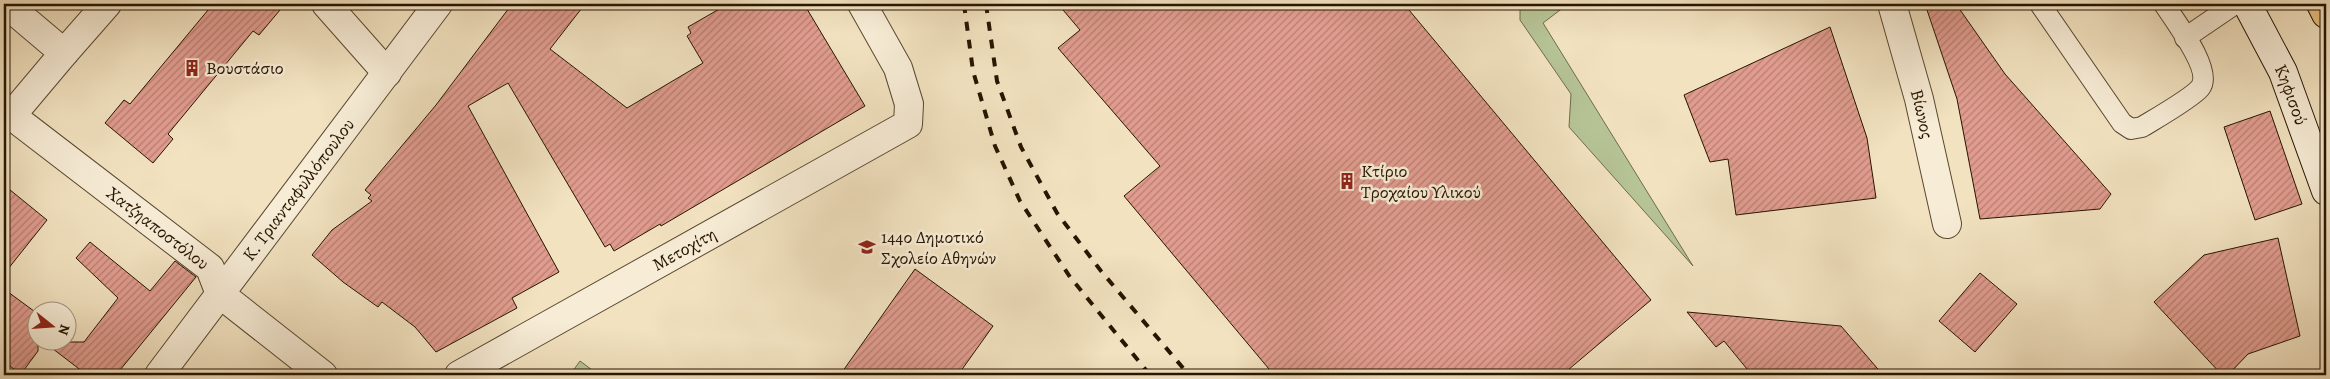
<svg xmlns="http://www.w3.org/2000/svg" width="2330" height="379" viewBox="0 0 2330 379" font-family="Alegreya,serif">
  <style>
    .green { fill: #b6c496; stroke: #6e6c4b }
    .building { fill: url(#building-hatch); stroke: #261500 }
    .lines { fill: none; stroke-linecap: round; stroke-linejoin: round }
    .lane-casing { stroke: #594830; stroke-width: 22 }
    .street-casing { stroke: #594830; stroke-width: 30 }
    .secondary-casing { stroke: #261500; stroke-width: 30 }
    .highway-casing { stroke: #261500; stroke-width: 30 }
    .lane { stroke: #f7ecd6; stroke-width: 20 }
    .street { stroke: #f7ecd6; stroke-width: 28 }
    .secondary { stroke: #f7ecd6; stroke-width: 28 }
    .highway { stroke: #e9c180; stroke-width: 28 }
    .rail { stroke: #261500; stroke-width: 4; stroke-dasharray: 9 9; stroke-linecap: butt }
    .labels { text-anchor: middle; stroke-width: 5; stroke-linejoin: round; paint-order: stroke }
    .poi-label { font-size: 18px; fill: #261500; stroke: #f7ecd6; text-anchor: start }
    .street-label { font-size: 18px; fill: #261500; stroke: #f7ecd6 }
  </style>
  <defs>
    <pattern id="building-hatch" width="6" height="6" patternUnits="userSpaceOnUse" patternTransform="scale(1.25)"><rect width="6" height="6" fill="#e19c8f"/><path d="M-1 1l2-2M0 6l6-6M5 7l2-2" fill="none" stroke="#b67e72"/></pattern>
  </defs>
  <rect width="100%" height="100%" fill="#f2e2c0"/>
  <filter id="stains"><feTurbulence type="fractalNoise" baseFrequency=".004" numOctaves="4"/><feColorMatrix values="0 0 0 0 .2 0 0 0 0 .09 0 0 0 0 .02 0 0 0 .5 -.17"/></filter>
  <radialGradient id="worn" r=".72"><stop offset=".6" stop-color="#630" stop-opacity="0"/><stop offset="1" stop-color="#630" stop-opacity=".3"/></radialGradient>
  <g class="green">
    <path d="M 1522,4 L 1568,4 L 1543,23 L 1693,266 L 1569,127 L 1571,94 L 1520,20 L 1520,6 Z"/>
    <path d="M 580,361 L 599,375 L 570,375 Z"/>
  </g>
  <g class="building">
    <path d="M 213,4 L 285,4 L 259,35 L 253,31 L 168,134 L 173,139 L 153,163 L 105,123 L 124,100 L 130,104 Z"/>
    <path d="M 512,4 L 585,4 L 550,49 L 627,108 L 703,63 L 687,36 L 691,33 L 688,27 L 728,4 L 804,4 L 865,106 L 661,226 L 660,224 L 614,251 L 610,244 L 605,247 L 508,83 L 468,106 L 559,272 L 512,298 L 517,308 L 436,352 L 415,327 L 382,302 L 378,307 L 343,282 L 312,255 L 332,230 L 372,201 L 368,198 L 371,195 L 365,190 L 436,105 Z"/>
    <path d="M 1058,4 L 1404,4 L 1651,300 L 1562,375 L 1274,375 L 1124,196 L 1160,166 L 1058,48 L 1080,30 Z"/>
    <path d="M 1925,4 L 1956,4 L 2005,74 L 2111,194 L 2100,209 L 1980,219 L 1957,99 Z"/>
    <path d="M 1830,27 L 1867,138 L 1876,198 L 1736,215 L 1728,159 L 1710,162 L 1684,95 Z"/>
    <path d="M 2270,111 L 2302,204 L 2255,220 L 2224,127 Z"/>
    <path d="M 4,185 L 47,220 L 4,274 Z"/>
    <path d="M 2278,238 L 2300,336 L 2248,354 L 2228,375 L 2222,375 L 2154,302 L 2204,255 Z"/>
    <path d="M 90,242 L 150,291 L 175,261 L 196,277 L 116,375 L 87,375 L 44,342 L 84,342 L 118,298 L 76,258 Z"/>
    <path d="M 915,269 L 993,326 L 958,375 L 840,375 Z"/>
    <path d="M 1980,273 L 2017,304 L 1975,352 L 1939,321 Z"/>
    <path d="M 4,289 L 38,314 L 38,351 L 21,374 L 4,362 Z"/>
    <path d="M 1687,312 L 1841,326 L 1883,375 L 1752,375 L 1724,341 L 1716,347 Z"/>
  </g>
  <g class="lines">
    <g class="lane-casing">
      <g id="lane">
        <path d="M 2040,4 L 2122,123 L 2131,129 L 2142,127 C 2155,119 2192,98 2200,88 C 2214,71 2174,20 2164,4"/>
        <path d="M 2185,38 L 2235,4"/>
      </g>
    </g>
    <g class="street-casing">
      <g id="street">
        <path d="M 6,4 L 64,53 L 11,116"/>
        <path d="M 326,4 L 387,73"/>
        <path id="s1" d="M 1892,4 L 1919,99 L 1947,224"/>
        <path d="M 64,53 L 107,4"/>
        <path id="s2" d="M 4,110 L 210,268 L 220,294 L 323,375"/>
        <path id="s3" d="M 159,375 L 438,4"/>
        <path id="s4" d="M 459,375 L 908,124 L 909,104 L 898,68 L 862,4"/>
      </g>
    </g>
    <g class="secondary-casing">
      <g id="secondary">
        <path id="s5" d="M 2247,4 L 2283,72 L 2326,191"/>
      </g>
    </g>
    <g class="highway-casing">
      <path id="highway" d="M 2321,4 L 2326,14"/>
    </g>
    <use href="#lane" class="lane"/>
    <use href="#street" class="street"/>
    <use href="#secondary" class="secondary"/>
    <use href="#highway" class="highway"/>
    <g class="rail">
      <path d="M 964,4 L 973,71 L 995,146 L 1020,201 L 1070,277 L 1150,375"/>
      <path d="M 986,4 L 997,81 L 1021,147 L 1057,213 L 1101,271 L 1189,375"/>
    </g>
  </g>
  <defs>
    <g id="building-bare" transform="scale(1.35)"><path d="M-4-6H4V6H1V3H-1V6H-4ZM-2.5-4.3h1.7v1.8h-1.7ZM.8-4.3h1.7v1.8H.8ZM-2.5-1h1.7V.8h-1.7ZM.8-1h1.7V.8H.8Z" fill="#8f2418" stroke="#f7ecd6" stroke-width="2.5" paint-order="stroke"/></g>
    <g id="school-bare" transform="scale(1.35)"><path d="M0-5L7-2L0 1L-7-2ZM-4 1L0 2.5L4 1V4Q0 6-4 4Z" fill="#8f2418" stroke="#f7ecd6" stroke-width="2.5" paint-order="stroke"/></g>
  </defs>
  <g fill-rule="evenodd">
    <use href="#building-bare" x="192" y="68"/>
    <use href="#building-bare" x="1347" y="181"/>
    <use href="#school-bare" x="867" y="247"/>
  </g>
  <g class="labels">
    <g class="poi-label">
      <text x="206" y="74">Βουστάσιο</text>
      <text x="1361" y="177">Κτίριο<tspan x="1361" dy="21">Τροχαίου Υλικού</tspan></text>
      <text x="881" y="243">144ο Δημοτικό<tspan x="881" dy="21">Σχολείο Αθηνών</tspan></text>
    </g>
    <g class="street-label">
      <text dy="6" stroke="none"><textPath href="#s5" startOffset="101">Κηφισού</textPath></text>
      <text dy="6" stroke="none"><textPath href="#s1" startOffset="114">Βίωνος</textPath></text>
      <text dy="6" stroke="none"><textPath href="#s3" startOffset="232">Κ. Τριανταφυλλόπουλου</textPath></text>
      <text dy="6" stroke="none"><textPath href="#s2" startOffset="194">Χατζηαποστόλου</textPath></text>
      <text dy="6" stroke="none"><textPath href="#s4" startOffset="258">Μετοχίτη</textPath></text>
    </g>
  </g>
  <rect width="2330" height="379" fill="none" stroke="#f2e2c0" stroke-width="20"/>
  <rect x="5" y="5" width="2320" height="369" fill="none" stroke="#261500" stroke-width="2.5"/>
  <rect x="10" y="10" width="2310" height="359" fill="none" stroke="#261500"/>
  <g transform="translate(52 326) rotate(107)"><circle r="24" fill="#f7ecd6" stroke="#a39680"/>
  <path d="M0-4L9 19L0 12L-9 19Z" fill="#8f2418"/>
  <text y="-8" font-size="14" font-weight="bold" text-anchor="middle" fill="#261500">N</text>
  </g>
  <rect width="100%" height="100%" filter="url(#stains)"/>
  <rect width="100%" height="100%" fill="url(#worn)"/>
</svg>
